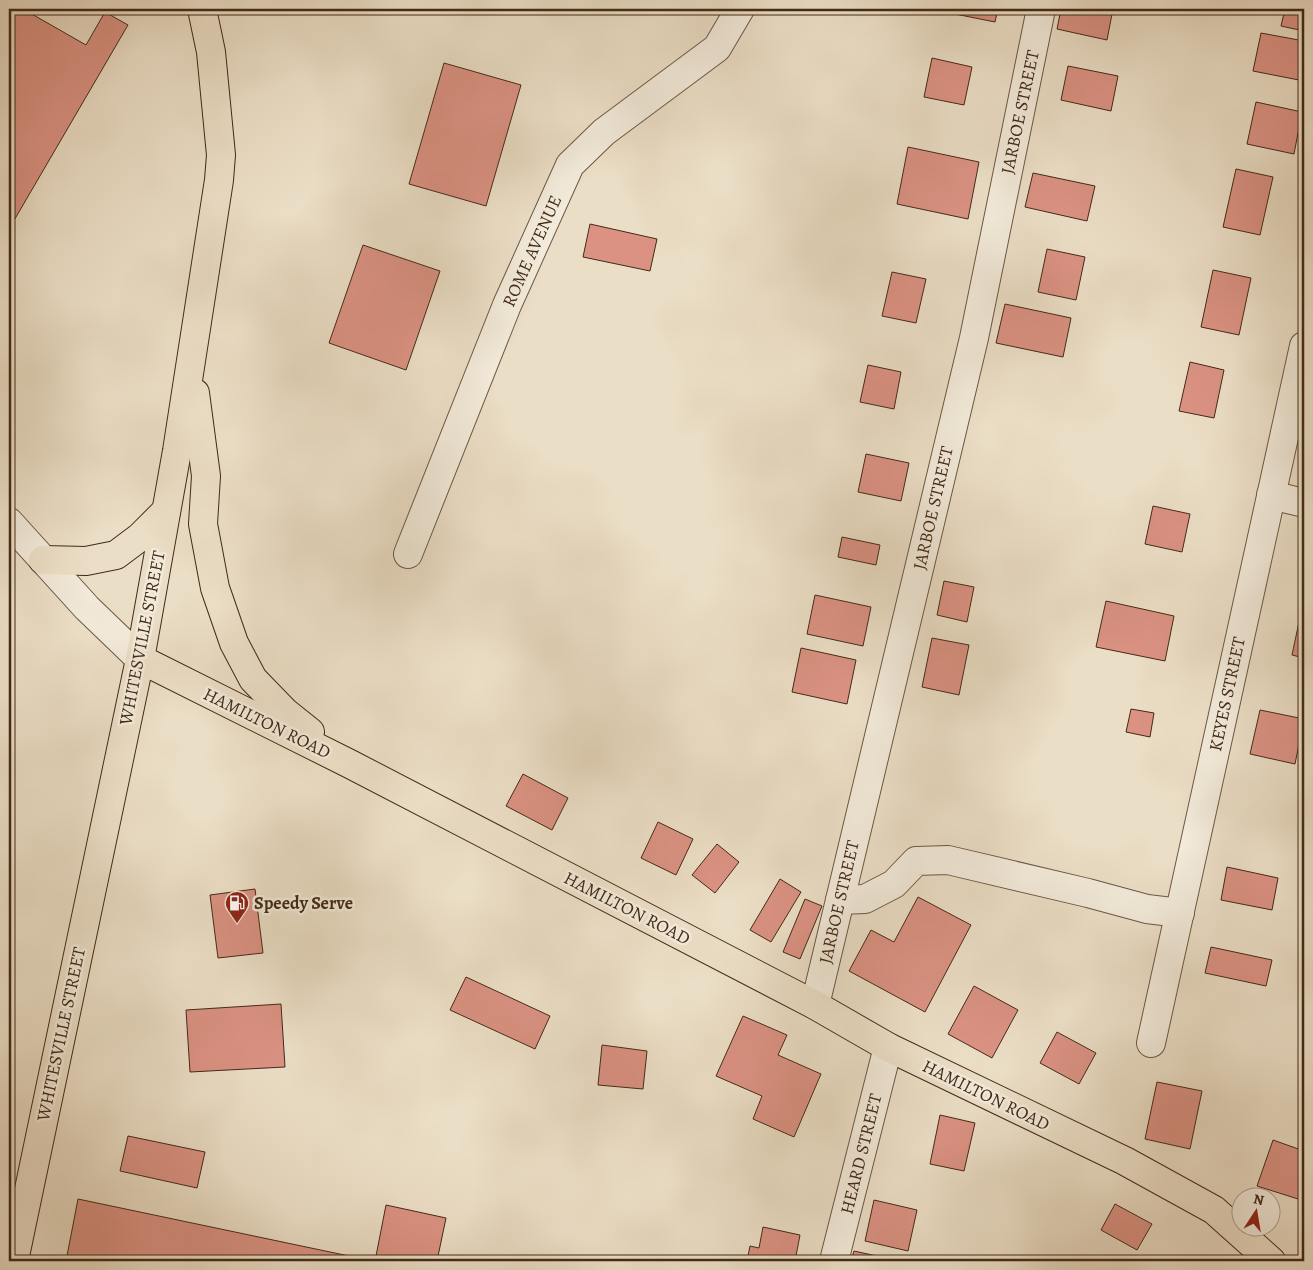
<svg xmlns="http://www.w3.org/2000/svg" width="1313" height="1270" viewBox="0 0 1313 1270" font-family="Alegreya,serif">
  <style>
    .building { fill: #db9283; stroke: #422a17 }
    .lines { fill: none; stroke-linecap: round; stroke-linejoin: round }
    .minor-casing { stroke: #6c5743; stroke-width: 30 }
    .major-casing { stroke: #422a17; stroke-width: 30 }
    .highway-casing { stroke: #422a17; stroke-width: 30 }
    .minor { stroke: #f2eada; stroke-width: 28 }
    .major { stroke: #ebdec6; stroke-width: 28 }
    .highway { stroke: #ebdec6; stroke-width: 28 }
    .labels { text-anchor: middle; stroke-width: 5; stroke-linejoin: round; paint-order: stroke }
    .street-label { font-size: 18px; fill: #422a17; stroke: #f2eada }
    .poi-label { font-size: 18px; font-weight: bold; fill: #422a17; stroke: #f2eada; text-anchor: start }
  </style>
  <rect width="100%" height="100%" fill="#ebdec6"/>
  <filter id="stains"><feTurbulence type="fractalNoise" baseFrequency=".004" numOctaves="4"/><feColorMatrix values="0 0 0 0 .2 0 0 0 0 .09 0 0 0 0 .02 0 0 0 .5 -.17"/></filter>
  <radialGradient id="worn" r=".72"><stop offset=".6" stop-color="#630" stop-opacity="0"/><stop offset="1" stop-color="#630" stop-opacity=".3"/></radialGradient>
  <g class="building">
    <path d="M 9,9 L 23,9 L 86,45 L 105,12 L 128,25 L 9,229 Z"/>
    <path d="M 951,9 L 998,9 L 995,22 L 950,13 Z"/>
    <path d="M 1061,9 L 1113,9 L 1107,40 L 1057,29 Z"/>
    <path d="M 1285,9 L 1304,9 L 1304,31 L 1281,26 Z"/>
    <path d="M 1261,33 L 1304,41 L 1304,81 L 1253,71 Z"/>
    <path d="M 932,58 L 972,67 L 964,105 L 924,97 Z"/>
    <path d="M 444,63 L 521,85 L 486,206 L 409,184 Z"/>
    <path d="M 1068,66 L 1118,76 L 1111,111 L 1061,100 Z"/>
    <path d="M 1256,102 L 1302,112 L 1294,154 L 1247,144 Z"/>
    <path d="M 908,147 L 979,162 L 968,219 L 897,204 Z"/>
    <path d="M 1236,169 L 1273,177 L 1260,235 L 1223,227 Z"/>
    <path d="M 1033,173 L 1095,186 L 1087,221 L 1025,207 Z"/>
    <path d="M 590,224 L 657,239 L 650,271 L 583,257 Z"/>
    <path d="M 363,245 L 440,271 L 406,370 L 329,343 Z"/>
    <path d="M 1047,249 L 1085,257 L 1076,300 L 1038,292 Z"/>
    <path d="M 1213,270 L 1251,278 L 1239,335 L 1201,327 Z"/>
    <path d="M 892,272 L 926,279 L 916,323 L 882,316 Z"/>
    <path d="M 1005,304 L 1071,318 L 1063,357 L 996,343 Z"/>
    <path d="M 1190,362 L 1224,370 L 1214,418 L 1179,411 Z"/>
    <path d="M 868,365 L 901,372 L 894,409 L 860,402 Z"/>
    <path d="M 866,454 L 909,463 L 901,501 L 858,492 Z"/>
    <path d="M 1153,506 L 1190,514 L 1182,552 L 1145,544 Z"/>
    <path d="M 842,537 L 880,545 L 876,565 L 838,557 Z"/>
    <path d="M 944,581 L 974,587 L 967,622 L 937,615 Z"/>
    <path d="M 815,595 L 871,607 L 863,646 L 807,634 Z"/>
    <path d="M 1106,601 L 1174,616 L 1165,661 L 1096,647 Z"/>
    <path d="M 1303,603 L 1304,603 L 1304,658 L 1292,655 Z"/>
    <path d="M 932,638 L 969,645 L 959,695 L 922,687 Z"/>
    <path d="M 801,648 L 856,660 L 847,704 L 792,692 Z"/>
    <path d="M 1131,709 L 1154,713 L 1150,737 L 1126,732 Z"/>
    <path d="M 1260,710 L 1304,719 L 1295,764 L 1250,754 Z"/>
    <path d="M 523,774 L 568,798 L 552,830 L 506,806 Z"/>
    <path d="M 658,822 L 693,839 L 676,875 L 641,858 Z"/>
    <path d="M 717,844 L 739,862 L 715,893 L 692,875 Z"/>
    <path d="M 1227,867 L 1278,878 L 1272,910 L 1221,900 Z"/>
    <path d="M 780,879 L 801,892 L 771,942 L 750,930 Z"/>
    <path d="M 255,889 L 263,953 L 218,958 L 210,895 Z"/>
    <path d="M 918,897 L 971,925 L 925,1012 L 849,971 L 871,930 L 894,942 Z"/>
    <path d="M 805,899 L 822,906 L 800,959 L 783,952 Z"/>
    <path d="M 1211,947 L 1272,960 L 1266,986 L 1205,973 Z"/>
    <path d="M 466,977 L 550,1016 L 535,1049 L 450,1010 Z"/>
    <path d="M 974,986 L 1018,1010 L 992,1058 L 948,1034 Z"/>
    <path d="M 281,1004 L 285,1067 L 190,1072 L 186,1010 Z"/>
    <path d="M 743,1016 L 787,1035 L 778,1055 L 821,1074 L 794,1137 L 753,1119 L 762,1096 L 716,1076 Z"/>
    <path d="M 1057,1032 L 1096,1053 L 1079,1084 L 1040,1063 Z"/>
    <path d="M 602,1045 L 647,1051 L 643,1089 L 598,1085 Z"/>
    <path d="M 1157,1082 L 1202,1091 L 1190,1149 L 1145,1139 Z"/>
    <path d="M 940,1115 L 975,1123 L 964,1171 L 930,1164 Z"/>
    <path d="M 128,1136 L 205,1152 L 197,1188 L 120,1171 Z"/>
    <path d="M 1273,1140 L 1304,1151 L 1304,1183 L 1298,1199 L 1257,1186 Z"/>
    <path d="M 78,1199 L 349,1256 L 348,1261 L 66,1261 Z"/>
    <path d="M 874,1200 L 917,1210 L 908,1251 L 865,1241 Z"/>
    <path d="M 1115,1204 L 1152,1224 L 1137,1250 L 1101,1230 Z"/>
    <path d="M 386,1205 L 446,1218 L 437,1261 L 375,1261 Z"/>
    <path d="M 763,1227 L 800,1235 L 795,1261 L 747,1261 L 750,1246 L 759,1248 Z"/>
    <path d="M 854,1251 L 895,1260 L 895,1261 L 851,1261 Z"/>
  </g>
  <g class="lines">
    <g class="minor-casing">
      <g id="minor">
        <path d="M 1271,495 L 1304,503"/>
        <path d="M 9,522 L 87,608 L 140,659"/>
        <path d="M 408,554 L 507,305 L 570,165 L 604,132 L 717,48 L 740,9"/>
        <path d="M 840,900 L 865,899 L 894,884 L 916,861 L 948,860 L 1088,893 L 1147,909 L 1180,913"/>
        <path d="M 815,1005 L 974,338 L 1041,9"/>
        <path d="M 1151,1043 L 1304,346"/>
        <path d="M 834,1261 L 888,1047"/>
      </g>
    </g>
    <g class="major-casing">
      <path id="major" d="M 14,1261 L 140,659"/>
    </g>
    <g class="highway-casing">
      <g id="highway">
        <path d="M 202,9 L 211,52 L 221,155 L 219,180 L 177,451 L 140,659 L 350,764 L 815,1005 L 888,1047 L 1125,1161 L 1214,1210 L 1271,1261"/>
        <path d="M 195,393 L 206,476 L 203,524 L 215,588 L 234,643 L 253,679 L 285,712 L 310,732"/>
        <path d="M 43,560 L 86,561 L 116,555 L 140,537 L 166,511"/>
      </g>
    </g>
    <use href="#minor" class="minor"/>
    <use href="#major" class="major"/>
    <use href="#highway" class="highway"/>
  </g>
  <defs>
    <g id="fuel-pin" transform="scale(1.25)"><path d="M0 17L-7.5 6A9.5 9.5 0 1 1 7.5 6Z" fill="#8f2418" stroke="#f2eada"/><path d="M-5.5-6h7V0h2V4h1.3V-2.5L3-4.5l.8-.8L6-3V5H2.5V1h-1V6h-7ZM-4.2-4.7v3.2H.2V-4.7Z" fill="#fff"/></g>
  </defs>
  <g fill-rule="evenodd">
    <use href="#fuel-pin" x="237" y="903"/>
  </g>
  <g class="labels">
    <g class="street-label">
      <text transform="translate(1020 112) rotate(-78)" y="6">JARBOE STREET</text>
      <text transform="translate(532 251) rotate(-66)" y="6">ROME AVENUE</text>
      <text transform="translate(933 508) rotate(-77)" y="6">JARBOE STREET</text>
      <text transform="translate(142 638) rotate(-79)" y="6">WHITESVILLE STREET</text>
      <text transform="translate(1227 694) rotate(-78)" y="6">KEYES STREET</text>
      <text transform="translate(267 723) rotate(26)" y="6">HAMILTON ROAD</text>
      <text transform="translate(839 902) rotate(-77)" y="6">JARBOE STREET</text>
      <text transform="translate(627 908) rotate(27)" y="6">HAMILTON ROAD</text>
      <text transform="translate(61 1034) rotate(-78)" y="6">WHITESVILLE STREET</text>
      <text transform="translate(986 1095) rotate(26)" y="6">HAMILTON ROAD</text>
      <text transform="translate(861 1154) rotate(-76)" y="6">HEARD STREET</text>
    </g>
    <g class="poi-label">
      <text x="254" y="909">Speedy Serve</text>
    </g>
  </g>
  <rect width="1313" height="1270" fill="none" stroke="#ebdec6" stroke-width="30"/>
  <rect x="10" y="10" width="1293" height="1250" fill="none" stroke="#422a17" stroke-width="2.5"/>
  <rect x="15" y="15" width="1283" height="1240" fill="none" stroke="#422a17"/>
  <g transform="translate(1256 1212) rotate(12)"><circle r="24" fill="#f2eada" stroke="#ac9d8c"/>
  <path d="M0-4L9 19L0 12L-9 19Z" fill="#8f2418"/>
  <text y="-8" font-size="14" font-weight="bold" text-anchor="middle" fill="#422a17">N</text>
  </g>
  <rect width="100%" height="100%" filter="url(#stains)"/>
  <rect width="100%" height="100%" fill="url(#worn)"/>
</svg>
